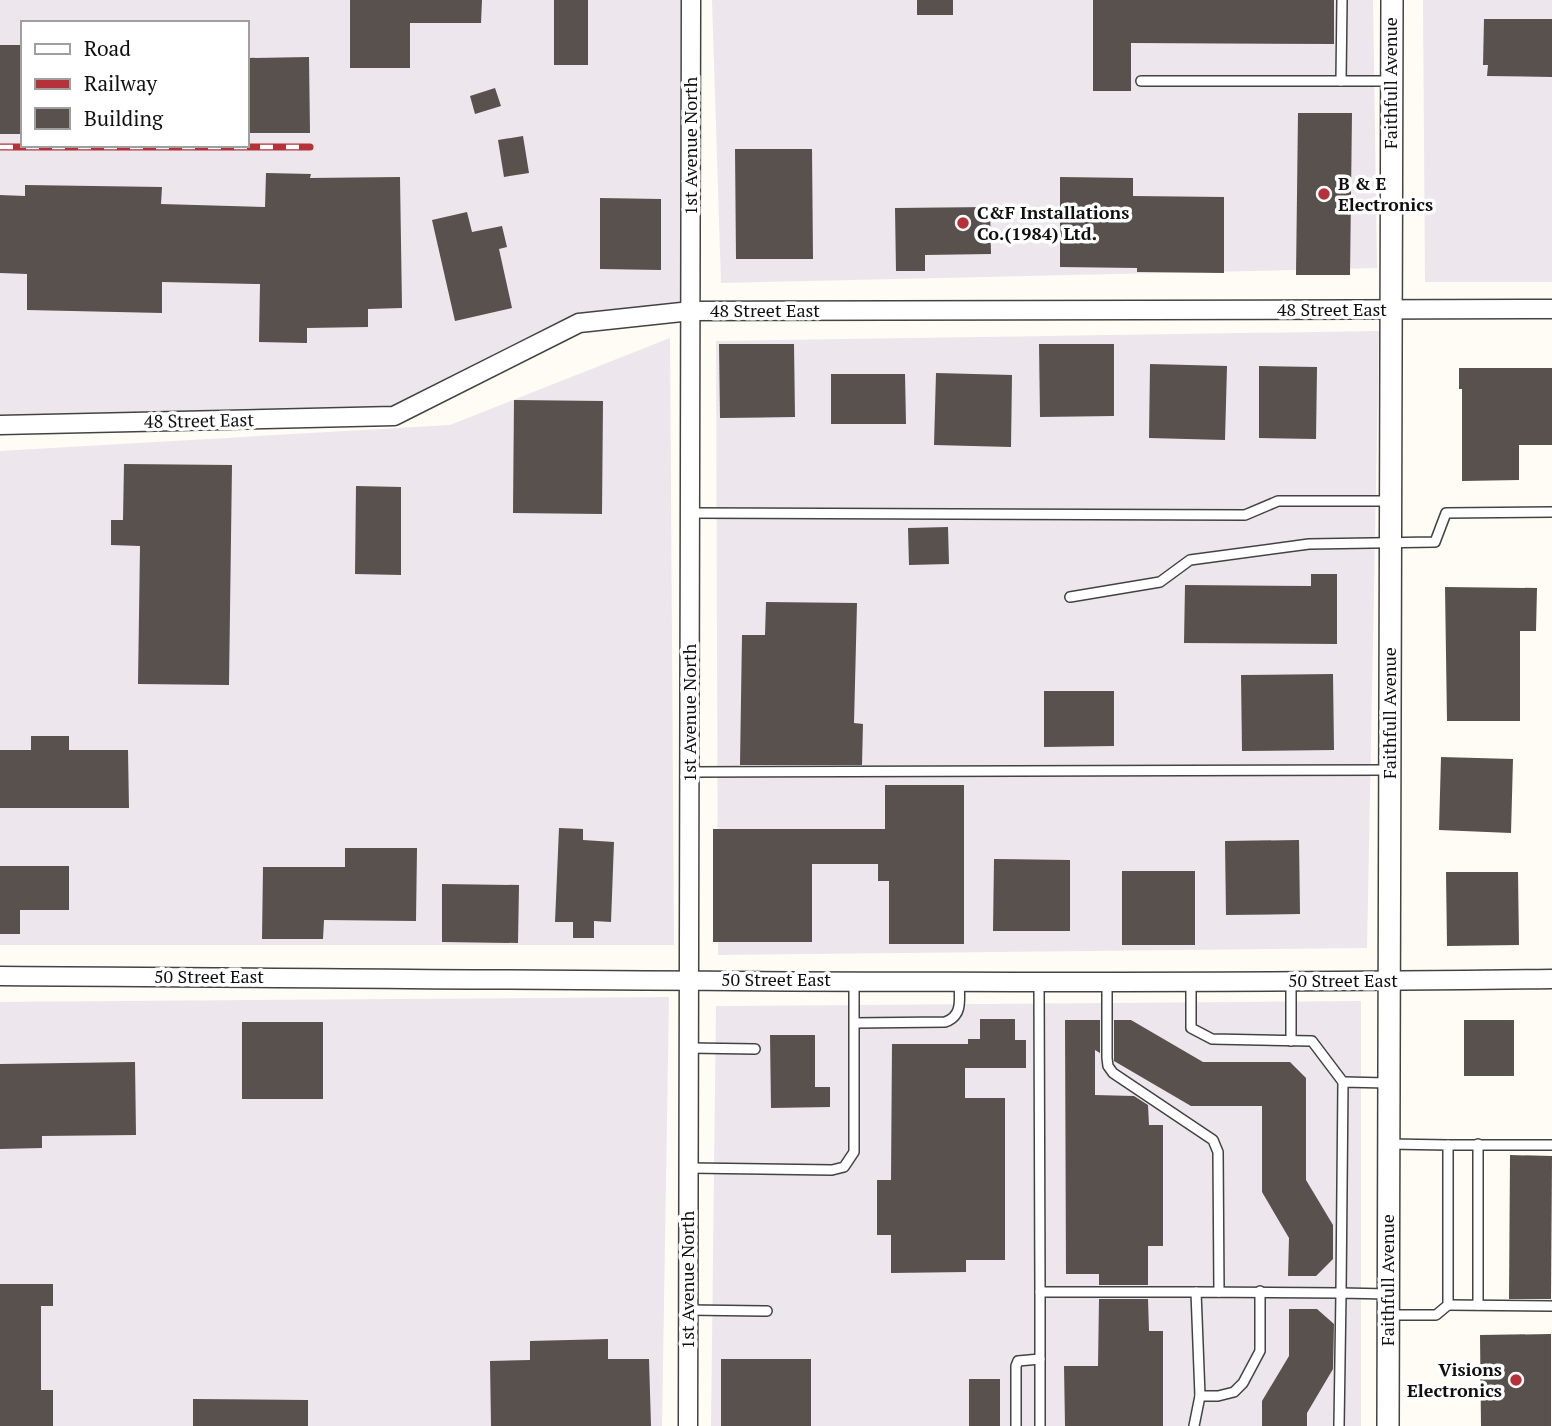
<svg xmlns="http://www.w3.org/2000/svg" width="1552" height="1426" viewBox="0 0 1552 1426" font-family="'PT Serif',serif">
  <style>
    .industrial { fill: #ede6ed; fill-rule: evenodd }
    .building { fill: #58514d }
    .lines { fill: none; stroke-linecap: round; stroke-linejoin: round }
    .service-casing { stroke: #434343; stroke-width: 12 }
    .minor-casing { stroke: #434343; stroke-width: 21 }
    .tertiary-casing { stroke: #434343; stroke-width: 24 }
    .service { stroke: #fff; stroke-width: 9 }
    .minor { stroke: #fff; stroke-width: 18 }
    .tertiary { stroke: #fff; stroke-width: 21 }
    .rail-casing { stroke: #b6323a; stroke-width: 7 }
    .rail { stroke: #fff; stroke-width: 4.5; stroke-dasharray: 13; stroke-linecap: butt }
    .poi-dot { fill: #b6323a; stroke: #fff; stroke-width: 2.5 }
    .labels { text-anchor: middle; stroke-width: 7; stroke-linejoin: round; paint-order: stroke }
    .street-label { font-size: 18px; fill: #101010; stroke: #fff }
    .poi-label { font-size: 18px; font-weight: bold; fill: #101010; stroke: #fff; text-anchor: start }
  </style>
  <rect width="100%" height="100%" fill="#fefcf4"/>
  <g class="industrial">
    <path d="M 0,0 L 691,0 L 691,311 L 579,323 L 394,416 L 0,425 ZM 23,23 L 247,23 L 247,145 L 23,145 Z"/>
    <path d="M 712,0 L 1373,0 L 1377,268 L 721,283 Z"/>
    <path d="M 1423,0 L 1552,0 L 1552,282 L 1425,282 Z"/>
    <path d="M 1379,331 L 1367,948 L 718,955 L 716,341 Z"/>
    <path d="M 670,338 L 674,945 L 0,945 L 0,451 L 450,425 Z"/>
    <path d="M 669,997 L 662,1426 L 0,1426 L 0,1002 Z"/>
    <path d="M 1361,1001 L 1361,1426 L 711,1426 L 716,1006 Z"/>
  </g>
  <g class="building">
    <path d="M 350,0 L 482,0 L 481,23 L 410,23 L 410,68 L 350,68 Z"/>
    <rect x="554" y="0" width="34" height="65"/>
    <rect x="917" y="0" width="36" height="15"/>
    <path d="M 1093,0 L 1334,0 L 1334,44 L 1131,43 L 1131,91 L 1093,91 Z"/>
    <path d="M 1484,19 L 1552,19 L 1552,77 L 1487,76 L 1488,65 L 1483,65 Z"/>
    <rect x="0" y="45" width="23" height="89"/>
    <path d="M 309,57 L 310,133 L 247,133 L 247,58 Z"/>
    <path d="M 495,88 L 501,106 L 475,114 L 470,96 Z"/>
    <path d="M 1298,113 L 1352,113 L 1350,275 L 1296,275 Z"/>
    <path d="M 523,136 L 529,173 L 504,177 L 498,140 Z"/>
    <path d="M 735,149 L 812,149 L 813,259 L 736,259 Z"/>
    <path d="M 266,173 L 311,174 L 310,178 L 400,177 L 402,308 L 368,309 L 368,327 L 307,328 L 307,343 L 259,342 L 260,284 L 162,282 L 162,313 L 27,310 L 27,274 L 0,273 L 0,195 L 25,196 L 25,185 L 162,187 L 161,204 L 265,207 Z"/>
    <path d="M 1060,177 L 1133,178 L 1133,196 L 1224,197 L 1224,273 L 1137,272 L 1137,268 L 1060,267 Z"/>
    <path d="M 600,198 L 661,199 L 661,270 L 600,269 Z"/>
    <path d="M 990,207 L 991,254 L 925,255 L 925,271 L 896,271 L 895,208 Z"/>
    <path d="M 467,212 L 472,232 L 502,226 L 507,247 L 499,249 L 512,308 L 455,321 L 432,220 Z"/>
    <path d="M 719,344 L 794,344 L 795,417 L 720,418 Z"/>
    <path d="M 1039,344 L 1114,344 L 1114,416 L 1040,417 Z"/>
    <path d="M 1150,364 L 1227,366 L 1225,440 L 1149,438 Z"/>
    <path d="M 1259,366 L 1317,367 L 1316,439 L 1259,438 Z"/>
    <path d="M 1459,368 L 1552,368 L 1552,445 L 1519,445 L 1519,480 L 1462,481 L 1462,389 L 1459,389 Z"/>
    <path d="M 936,373 L 1012,375 L 1011,447 L 934,445 Z"/>
    <path d="M 831,374 L 905,374 L 906,424 L 831,424 Z"/>
    <path d="M 514,400 L 603,401 L 602,514 L 513,513 Z"/>
    <path d="M 124,464 L 232,465 L 229,685 L 138,684 L 140,546 L 111,545 L 111,520 L 123,520 Z"/>
    <path d="M 356,486 L 401,487 L 401,575 L 355,574 Z"/>
    <path d="M 948,527 L 949,564 L 909,565 L 908,528 Z"/>
    <path d="M 1311,574 L 1337,574 L 1337,644 L 1184,643 L 1185,585 L 1311,586 Z"/>
    <path d="M 1445,587 L 1537,588 L 1536,631 L 1520,631 L 1520,721 L 1447,721 Z"/>
    <path d="M 766,602 L 857,603 L 854,723 L 863,724 L 862,765 L 740,765 L 742,635 L 765,635 Z"/>
    <path d="M 1333,674 L 1334,750 L 1242,751 L 1241,675 Z"/>
    <path d="M 1044,691 L 1114,691 L 1114,746 L 1044,747 Z"/>
    <path d="M 31,736 L 69,736 L 69,750 L 128,750 L 129,808 L 0,808 L 0,750 L 31,750 Z"/>
    <path d="M 1441,757 L 1513,759 L 1511,833 L 1439,830 Z"/>
    <path d="M 885,785 L 964,785 L 964,944 L 889,944 L 889,881 L 878,881 L 878,864 L 812,864 L 812,942 L 713,942 L 713,829 L 885,829 Z"/>
    <path d="M 559,828 L 583,829 L 583,840 L 614,842 L 611,922 L 594,921 L 594,938 L 573,938 L 573,922 L 555,922 Z"/>
    <path d="M 1299,840 L 1300,914 L 1226,915 L 1225,841 Z"/>
    <path d="M 345,848 L 417,848 L 416,921 L 324,920 L 323,939 L 262,939 L 263,867 L 345,867 Z"/>
    <path d="M 994,859 L 1070,860 L 1070,931 L 993,931 Z"/>
    <path d="M 0,866 L 69,866 L 69,910 L 20,910 L 20,934 L 0,934 Z"/>
    <rect x="1122" y="871" width="73" height="74"/>
    <path d="M 1446,872 L 1518,872 L 1519,945 L 1447,946 Z"/>
    <path d="M 442,884 L 519,885 L 518,943 L 442,942 Z"/>
    <path d="M 980,1019 L 1015,1019 L 1015,1040 L 1026,1040 L 1026,1068 L 965,1068 L 965,1098 L 1005,1098 L 1005,1260 L 966,1260 L 966,1272 L 891,1273 L 891,1235 L 877,1235 L 877,1180 L 891,1180 L 892,1044 L 968,1044 L 968,1039 L 980,1039 Z"/>
    <path d="M 1065,1020 L 1100,1020 L 1100,1053 L 1095,1050 L 1095,1095 L 1134,1096 L 1148,1105 L 1149,1125 L 1163,1125 L 1163,1246 L 1148,1246 L 1148,1285 L 1099,1285 L 1099,1274 L 1066,1274 Z"/>
    <path d="M 1114,1020 L 1131,1020 L 1203,1062 L 1290,1062 L 1306,1078 L 1306,1180 L 1333,1225 L 1333,1259 L 1316,1276 L 1288,1276 L 1289,1238 L 1262,1192 L 1262,1106 L 1191,1106 L 1114,1061 Z"/>
    <rect x="1464" y="1020" width="50" height="56"/>
    <rect x="242" y="1022" width="81" height="77"/>
    <path d="M 770,1035 L 815,1035 L 815,1087 L 830,1087 L 830,1107 L 771,1108 Z"/>
    <path d="M 135,1062 L 136,1135 L 42,1136 L 42,1148 L 0,1149 L 0,1064 Z"/>
    <path d="M 1510,1155 L 1552,1156 L 1551,1299 L 1509,1299 Z"/>
    <path d="M 0,1284 L 53,1284 L 53,1306 L 41,1306 L 41,1390 L 53,1390 L 53,1426 L 0,1426 Z"/>
    <path d="M 1099,1299 L 1148,1299 L 1149,1331 L 1163,1331 L 1163,1426 L 1065,1426 L 1064,1366 L 1098,1366 Z"/>
    <path d="M 1289,1309 L 1317,1309 L 1334,1324 L 1333,1369 L 1307,1413 L 1307,1426 L 1262,1426 L 1262,1401 L 1289,1356 Z"/>
    <path d="M 1551,1334 L 1551,1426 L 1481,1426 L 1480,1335 Z"/>
    <path d="M 608,1339 L 608,1359 L 649,1359 L 651,1426 L 491,1426 L 490,1361 L 530,1360 L 530,1341 Z"/>
    <rect x="721" y="1359" width="90" height="67"/>
    <rect x="969" y="1379" width="31" height="47"/>
    <path d="M 193,1399 L 308,1400 L 308,1426 L 193,1426 Z"/>
  </g>
  <g class="lines">
    <g class="service-casing">
      <g id="service">
        <path d="M 1141,81 L 1391,81"/>
        <path d="M 1341,81 L 1342,0"/>
        <path d="M 691,513 L 1245,515 L 1278,501 L 1390,501"/>
        <path d="M 1070,597 L 1160,582 L 1190,560 L 1309,544 L 1435,542 L 1446,513 L 1552,512"/>
        <path d="M 690,772 L 1390,770"/>
        <path d="M 1107,981 L 1107,1058 L 1108,1066 L 1113,1073 L 1213,1140 L 1218,1152 L 1219,1292"/>
        <path d="M 1191,981 L 1191,1028 L 1212,1039 L 1312,1041 L 1343,1082"/>
        <path d="M 1291,981 L 1291,1041"/>
        <path d="M 1039,982 L 1040,1292"/>
        <path d="M 855,1023 L 945,1022 C 964,1016 959,997 959,980"/>
        <path d="M 689,1048 L 755,1049"/>
        <path d="M 1478,1144 L 1478,1305"/>
        <path d="M 1448,1145 L 1552,1145"/>
        <path d="M 689,1168 L 832,1170 L 844,1167 L 854,1152 L 854,980"/>
        <path d="M 1448,1305 L 1552,1306"/>
        <path d="M 688,1310 L 767,1311"/>
        <path d="M 1389,1315 L 1436,1315 L 1448,1305 L 1448,1145 L 1389,1144"/>
        <path d="M 1200,1396 L 1218,1396 L 1234,1392 L 1243,1383 L 1260,1351 L 1260,1291"/>
        <path d="M 1016,1426 L 1016,1366 L 1018,1361 L 1040,1359"/>
        <path d="M 1040,1426 L 1040,1292 L 1196,1292"/>
        <path d="M 1194,1426 L 1200,1396 L 1196,1292 L 1341,1293 L 1343,1082 L 1387,1083"/>
        <path d="M 1339,1426 L 1341,1293 L 1388,1294"/>
      </g>
    </g>
    <g class="minor-casing">
      <g id="minor">
        <path d="M 0,425 L 394,416 L 579,323 L 691,311 L 1552,309"/>
        <path d="M 0,976 C 517,979 1035,986 1552,979"/>
        <path d="M 688,1426 L 691,0"/>
      </g>
    </g>
    <g class="tertiary-casing">
      <path id="tertiary" d="M 1388,1426 L 1392,0"/>
    </g>
    <use href="#service" class="service"/>
    <use href="#minor" class="minor"/>
    <use href="#tertiary" class="tertiary"/>
    <g class="rail-casing">
      <path id="rail" d="M 0,147 L 310,147"/>
    </g>
    <use href="#rail" class="rail"/>
  </g>
  <g class="poi-dot">
    <circle cx="1324" cy="194" r="7"/>
    <circle cx="963" cy="223" r="7"/>
    <circle cx="1516" cy="1380" r="7"/>
  </g>
  <g class="labels">
    <g class="street-label">
      <text transform="translate(1391 83) rotate(-90)" y="6">Faithfull Avenue</text>
      <text transform="translate(691 146) rotate(-90)" y="6">1st Avenue North</text>
      <text x="1332" y="316">48 Street East</text>
      <text x="765" y="317">48 Street East</text>
      <text transform="translate(199 421) rotate(-1)" y="6">48 Street East</text>
      <text transform="translate(690 713) rotate(-90)" y="6">1st Avenue North</text>
      <text transform="translate(1390 713) rotate(-90)" y="6">Faithfull Avenue</text>
      <text x="209" y="983">50 Street East</text>
      <text x="776" y="986">50 Street East</text>
      <text x="1343" y="987">50 Street East</text>
      <text transform="translate(688 1280) rotate(-90)" y="6">1st Avenue North</text>
      <text transform="translate(1388 1280) rotate(-90)" y="6">Faithfull Avenue</text>
    </g>
    <g class="poi-label">
      <text x="1338" y="190">B &amp; E<tspan x="1338" dy="21">Electronics</tspan></text>
      <text x="977" y="219">C&amp;F Installations<tspan x="977" dy="21">Co.(1984) Ltd.</tspan></text>
      <text x="1502" y="1376" text-anchor="end">Visions<tspan x="1502" dy="21">Electronics</tspan></text>
    </g>
  </g>
  <rect x="21" y="21" width="228" height="126" fill="#ffffff" stroke="#9f9f9f" stroke-width="2"/>
  <rect x="35" y="44" width="35" height="10" fill="#ffffff" stroke="#9f9f9f" stroke-width="2"/>
  <text x="84" y="56" font-size="21" fill="#101010">Road</text>
  <rect x="35" y="79" width="35" height="10" fill="#b6323a" stroke="#9f9f9f" stroke-width="2"/>
  <text x="84" y="91" font-size="21" fill="#101010">Railway</text>
  <rect x="35" y="108" width="35" height="21" fill="#58514d" stroke="#9f9f9f" stroke-width="2"/>
  <text x="84" y="126" font-size="21" fill="#101010">Building</text>
</svg>
